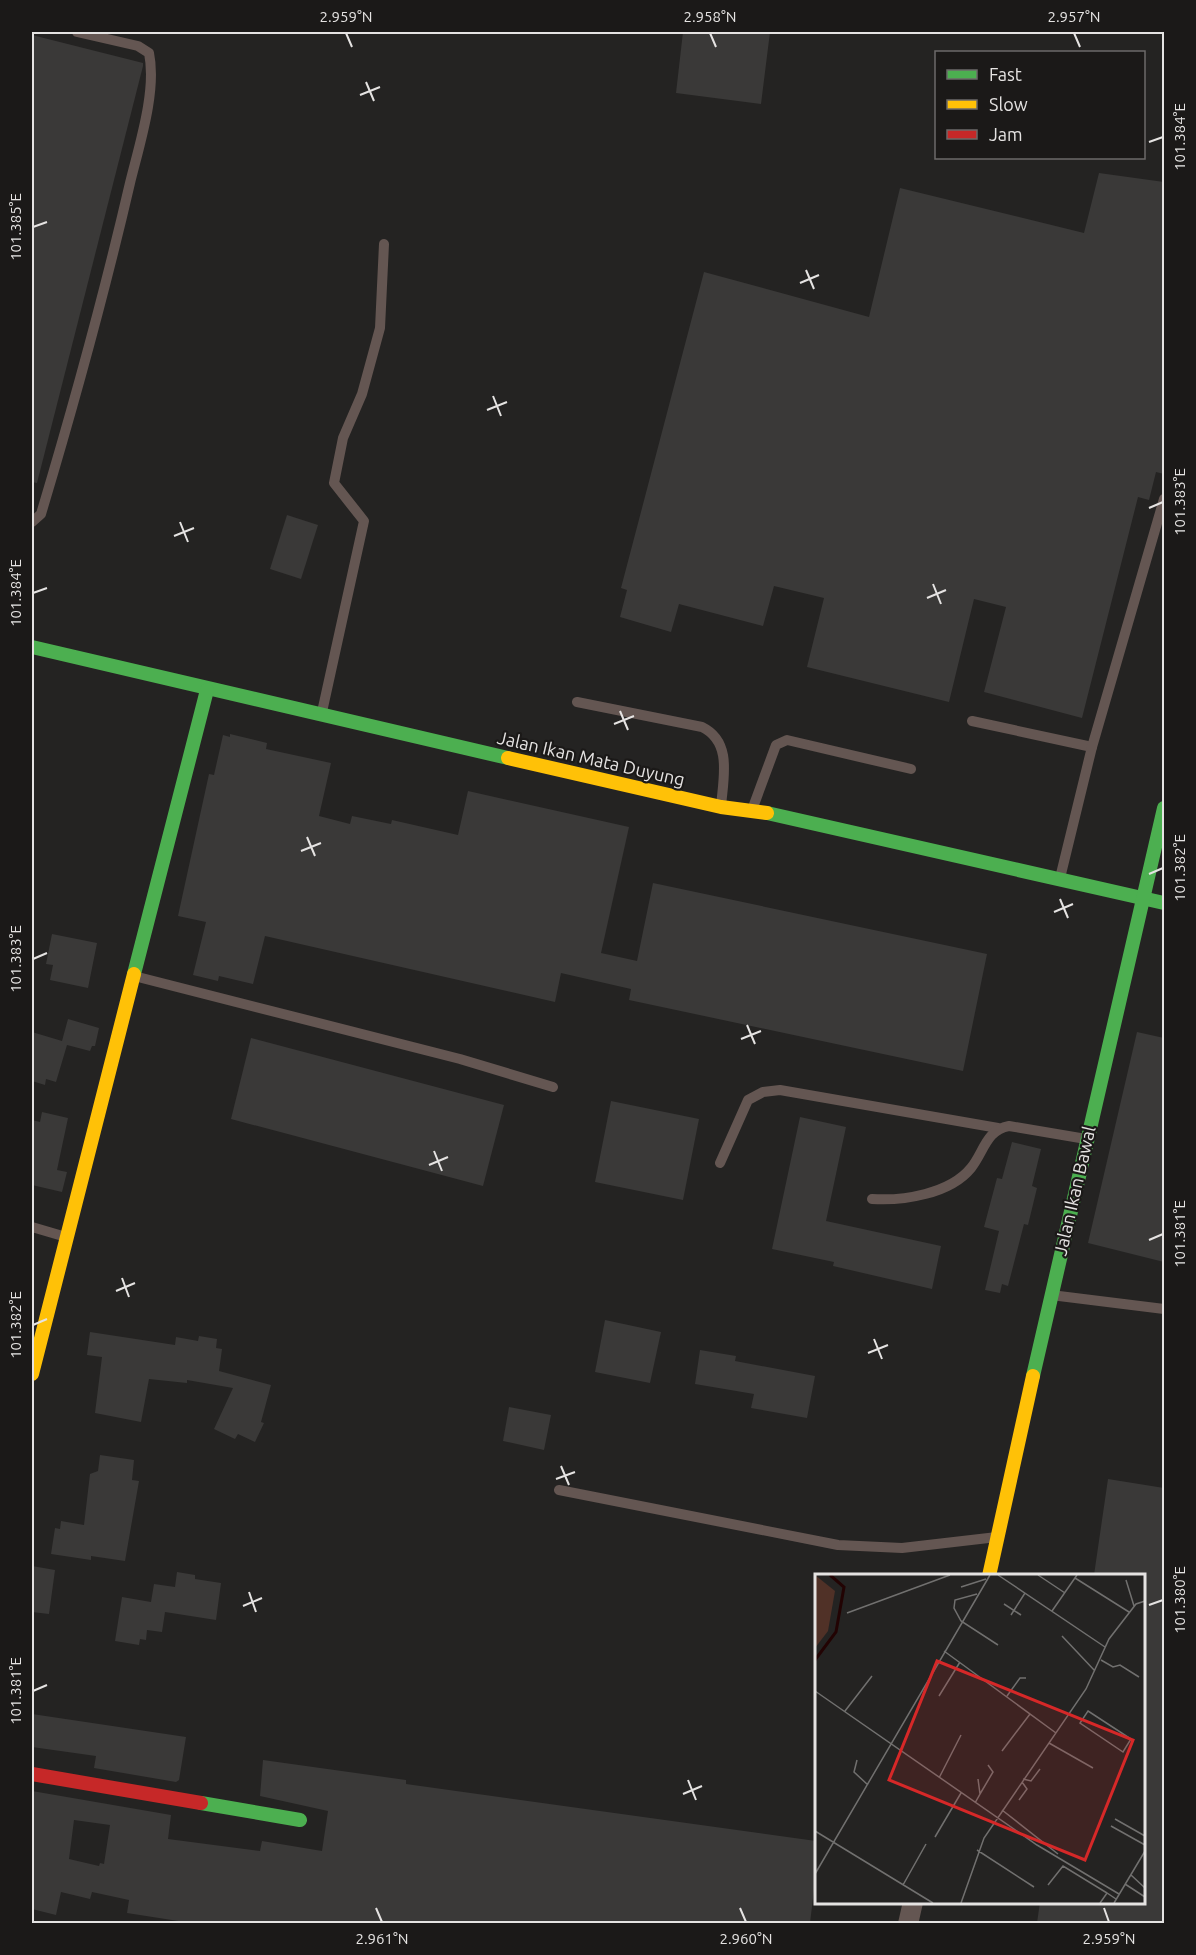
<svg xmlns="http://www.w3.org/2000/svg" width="1196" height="1955" viewBox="0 0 1196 1955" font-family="Ubuntu,sans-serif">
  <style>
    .building { fill: #3a3938; fill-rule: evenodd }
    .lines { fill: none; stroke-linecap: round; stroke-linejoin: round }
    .lane { stroke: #645652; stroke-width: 10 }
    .street { stroke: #645652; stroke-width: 20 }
    .fast { stroke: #4caf50; stroke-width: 14 }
    .slow { stroke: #ffc107; stroke-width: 14 }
    .jam { stroke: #c62828; stroke-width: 14 }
    .ticks { fill: none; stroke: #e5e3e2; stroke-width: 2 }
    .labels { text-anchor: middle; stroke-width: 4.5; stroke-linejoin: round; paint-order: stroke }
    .street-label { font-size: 18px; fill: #e5e3e2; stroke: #1b1918 }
    .inset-river { fill: none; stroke: #220303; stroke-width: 3 }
    .inset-road { fill: none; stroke: #71706f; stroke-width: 1.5 }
    .view { fill: #d62828; fill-opacity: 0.15; stroke: #d62828; stroke-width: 3 }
    .inset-edge { fill: none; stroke: #e5e3e2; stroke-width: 3 }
    .neatline { fill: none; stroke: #e5e3e2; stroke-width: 2 }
    .ticks-label { font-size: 15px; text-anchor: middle; fill: #e5e3e2 }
  </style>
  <rect width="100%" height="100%" fill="#242322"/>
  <g class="building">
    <path d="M 683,32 L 770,32 L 761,104 L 676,93 Z"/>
    <path d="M 32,35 L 143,63 L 143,66 L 37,483 L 32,482 Z"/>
    <path d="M 1099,173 L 1164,182 L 1164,474 L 1156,472 L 1149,500 L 1138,497 L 1082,718 L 984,692 L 1006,607 L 974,599 L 949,702 L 807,667 L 824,598 L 774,586 L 763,626 L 679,604 L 671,632 L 620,617 L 627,590 L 621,588 L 704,272 L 869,317 L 900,188 L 1084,233 Z"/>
    <path d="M 287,515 L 318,525 L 301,579 L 270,569 Z"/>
    <path d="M 230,734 L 267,743 L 266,749 L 331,763 L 319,816 L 350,824 L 352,816 L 391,824 L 392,820 L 458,835 L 468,791 L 629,827 L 601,953 L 637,961 L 653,883 L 987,954 L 963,1071 L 629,1000 L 631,989 L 561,973 L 555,1002 L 265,936 L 253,984 L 219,976 L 218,981 L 193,975 L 206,922 L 178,916 L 209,774 L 214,775 L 223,735 L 230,737 Z"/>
    <path d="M 52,934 L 97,943 L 88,988 L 50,980 L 53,965 L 46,964 Z"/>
    <path d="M 68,1019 L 99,1028 L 95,1046 L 92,1046 L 90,1051 L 67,1045 L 56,1082 L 46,1079 L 45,1085 L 32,1081 L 32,1032 L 62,1041 Z"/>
    <path d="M 1137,1032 L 1164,1038 L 1164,1262 L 1088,1243 Z"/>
    <path d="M 251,1038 L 504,1105 L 483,1186 L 231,1119 Z"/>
    <path d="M 611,1101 L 699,1119 L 683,1200 L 595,1182 Z"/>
    <path d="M 42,1112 L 68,1118 L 57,1170 L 67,1172 L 62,1192 L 32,1185 L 32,1120 L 40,1122 Z"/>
    <path d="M 800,1117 L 846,1127 L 826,1221 L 941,1246 L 932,1289 L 833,1266 L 834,1262 L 772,1249 Z"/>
    <path d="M 1012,1142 L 1041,1149 L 1032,1186 L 1037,1188 L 1028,1225 L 1024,1224 L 1008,1286 L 1002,1284 L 1000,1293 L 985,1290 L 999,1231 L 984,1227 L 997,1178 L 1002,1179 Z"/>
    <path d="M 605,1320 L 661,1332 L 650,1383 L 595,1372 Z"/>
    <path d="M 90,1332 L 175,1345 L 176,1337 L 198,1341 L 199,1336 L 217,1339 L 216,1348 L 222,1349 L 219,1371 L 271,1385 L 261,1422 L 264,1423 L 255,1442 L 238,1434 L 235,1439 L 214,1429 L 233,1388 L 187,1380 L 187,1383 L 149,1379 L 141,1422 L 95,1413 L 102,1357 L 87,1355 Z"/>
    <path d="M 700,1350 L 736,1356 L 735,1361 L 815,1376 L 807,1418 L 751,1408 L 754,1394 L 695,1384 Z"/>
    <path d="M 509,1407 L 551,1415 L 544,1450 L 503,1441 Z"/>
    <path d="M 100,1455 L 134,1460 L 132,1480 L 139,1481 L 125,1561 L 91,1556 L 91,1560 L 51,1554 L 55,1528 L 60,1529 L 61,1521 L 84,1525 L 90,1474 L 98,1471 Z"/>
    <path d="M 1108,1479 L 1164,1488 L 1164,1923 L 1037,1923 L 1040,1902 L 1143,1902 L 1143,1575 L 1094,1575 Z"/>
    <path d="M 32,1566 L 55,1570 L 49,1614 L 32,1612 Z"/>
    <path d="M 177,1572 L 195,1575 L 195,1579 L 221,1583 L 216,1620 L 165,1612 L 162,1632 L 147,1630 L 146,1640 L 140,1639 L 139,1645 L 115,1641 L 122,1597 L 151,1602 L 154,1584 L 175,1587 Z"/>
    <path d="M 32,1714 L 186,1737 L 179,1780 L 176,1782 L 94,1768 L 96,1756 L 32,1747 Z"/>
    <path d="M 263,1760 L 406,1780 L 406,1784 L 816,1841 L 816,1873 L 810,1923 L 191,1923 L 127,1913 L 129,1900 L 92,1892 L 90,1899 L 61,1892 L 56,1915 L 32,1909 L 32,1791 L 171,1815 L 168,1839 L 260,1851 L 262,1841 L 322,1851 L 328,1811 L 260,1796 ZM 74,1820 L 110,1825 L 104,1864 L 100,1863 L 99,1866 L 69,1859 Z"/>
  </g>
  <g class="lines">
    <g class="lane">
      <path d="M 32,522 L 41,514 C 74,404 104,295 130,183 C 139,146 157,91 149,53 L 138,46 L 77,32"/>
      <path d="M 577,702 L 702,727 C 733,742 723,779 721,807"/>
      <path d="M 322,712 L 364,521 L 334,483 L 343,438 L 362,394 L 380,328 L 384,244"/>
      <path d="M 972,721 L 1092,747"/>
      <path d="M 752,810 L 776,745 L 787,740 L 911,769"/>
      <path d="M 1060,878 L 1092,747 L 1164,499"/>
      <path d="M 134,976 L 460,1059 L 553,1087"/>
      <path d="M 720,1163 L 748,1100 L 763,1092 L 780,1090 L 998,1128"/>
      <path d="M 872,1199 C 903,1201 950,1194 971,1168 C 984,1152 986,1130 1009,1126 L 1086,1139"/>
      <path d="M 32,1227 L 66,1237"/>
      <path d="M 1051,1295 L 1164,1309"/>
      <path d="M 559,1490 L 838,1545 L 902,1548 L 997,1537"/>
    </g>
    <path class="street" d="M 908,1924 L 913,1902"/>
    <g class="fast">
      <path d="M 32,647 L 508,758"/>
      <path d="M 767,813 L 1164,903"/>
      <path d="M 134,974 L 207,690"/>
      <path d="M 1033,1376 L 1164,808"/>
      <path d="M 201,1803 L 300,1820"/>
    </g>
    <g class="slow">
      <path d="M 508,758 L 721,807 L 767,813"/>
      <path d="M 32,1374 L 134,974"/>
      <path d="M 989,1576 L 1033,1376"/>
    </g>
    <path class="jam" d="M 32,1774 L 201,1803"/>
  </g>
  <path class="ticks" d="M 346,33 L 352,47M 710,33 L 716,47M 1074,33 L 1080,47M 366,82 L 374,101M 360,95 L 380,87M 1149,142 L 1163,137M 33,227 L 47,222M 806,270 L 814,289M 800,283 L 819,275M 493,396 L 501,416M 487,410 L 507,402M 1149,508 L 1163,502M 180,522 L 188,542M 174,536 L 194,528M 933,584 L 941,604M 33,593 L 47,588M 927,598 L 946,590M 620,711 L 628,730M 614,724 L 634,716M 307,837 L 315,856M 301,851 L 321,843M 1149,874 L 1163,868M 1060,899 L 1068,918M 1054,912 L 1073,904M 33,959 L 47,953M 747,1025 L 755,1044M 741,1039 L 761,1031M 434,1151 L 442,1171M 429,1165 L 448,1157M 1149,1240 L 1163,1234M 122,1278 L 129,1297M 116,1291 L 135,1283M 33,1325 L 47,1319M 874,1339 L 882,1359M 868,1353 L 888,1345M 561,1466 L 569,1485M 556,1479 L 575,1472M 249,1592 L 256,1612M 1149,1605 L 1163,1600M 243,1606 L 262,1598M 33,1691 L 47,1685M 688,1780 L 696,1800M 683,1794 L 702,1786M 376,1908 L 382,1922M 740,1908 L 746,1922M 1104,1908 L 1109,1922"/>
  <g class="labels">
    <g class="street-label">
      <text transform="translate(591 759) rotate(13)" y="6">Jalan Ikan Mata Duyung</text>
      <text transform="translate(1075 1191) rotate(-77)" y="6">Jalan Ikan Bawal</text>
    </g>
  </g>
  <g transform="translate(815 1574)">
    <rect width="330" height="330" fill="#242322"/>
    <path d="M 0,1 L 20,17 L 13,57 L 0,74 Z" fill="#503127"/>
    <path class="inset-river" d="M 0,86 L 21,58 L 29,13 L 15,1"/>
    <path class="inset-road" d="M 183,1 L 290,73M 223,1 L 250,19M 260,4 L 314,38M 311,6 L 319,32M 146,13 L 171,5M 162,20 L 140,26 L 139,34 L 146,47 L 183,71M 189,30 L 206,41M 237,37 L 262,1M 32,39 L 135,1M 196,41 L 210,19M 247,62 L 280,97M 129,77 L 241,159M 286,86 L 298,93 L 305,91 L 324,103M 0,117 L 222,271 L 304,320M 124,122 L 145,88M 192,122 L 205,104 L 211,104M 30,137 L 57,102M 273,137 L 316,165 L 308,178 L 265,149 ZM 234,169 L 278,194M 187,177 L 215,140M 42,186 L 39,198 L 53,211M 124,204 L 146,161M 208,205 L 216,207 L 225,195M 165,220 L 178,198 L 173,191M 204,226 L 212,215 L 207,208M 160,229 L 165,220 L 163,205M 187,236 L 243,280M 300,245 L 330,262M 296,252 L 330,271M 0,257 L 118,329M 120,263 L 146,219M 162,276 L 219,313M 0,300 L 175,1M 316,301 L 330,314M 310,310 L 330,323M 88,311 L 111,270M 233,311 L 248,292 L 292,319M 146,329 L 169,264 L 271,115 L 294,65 L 321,30 L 330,27M 285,329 L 292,319 L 301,325M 299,329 L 330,277"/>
    <path class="view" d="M 122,87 L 318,166 L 270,286 L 74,206 Z"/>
    <rect width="330" height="330" class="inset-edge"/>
  </g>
  <rect width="1196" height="1955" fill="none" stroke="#1b1918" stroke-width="66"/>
  <rect x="935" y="51" width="210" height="108" fill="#1b1918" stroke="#6c6a69" stroke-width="1.5"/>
  <rect x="947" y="70" width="30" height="9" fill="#4caf50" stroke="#6c6a69" stroke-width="1.5"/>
  <text x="989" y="81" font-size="18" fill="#e5e3e2">Fast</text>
  <rect x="947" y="100" width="30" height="9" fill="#ffc107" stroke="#6c6a69" stroke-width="1.5"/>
  <text x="989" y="111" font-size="18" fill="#e5e3e2">Slow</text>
  <rect x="947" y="130" width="30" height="9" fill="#c62828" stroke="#6c6a69" stroke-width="1.5"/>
  <text x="989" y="141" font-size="18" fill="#e5e3e2">Jam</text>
  <rect x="33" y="33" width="1130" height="1889" class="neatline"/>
  <g class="ticks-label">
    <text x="346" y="22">2.959°N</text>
    <text x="710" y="22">2.958°N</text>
    <text x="1074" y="22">2.957°N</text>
    <text transform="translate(1180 137) rotate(-90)" y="5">101.384°E</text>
    <text transform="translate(16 227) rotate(-90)" y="5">101.385°E</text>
    <text transform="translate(1180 502) rotate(-90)" y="5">101.383°E</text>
    <text transform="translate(16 593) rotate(-90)" y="5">101.384°E</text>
    <text transform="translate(1180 868) rotate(-90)" y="5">101.382°E</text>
    <text transform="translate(16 959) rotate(-90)" y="5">101.383°E</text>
    <text transform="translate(1180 1234) rotate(-90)" y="5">101.381°E</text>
    <text transform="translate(16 1325) rotate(-90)" y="5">101.382°E</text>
    <text transform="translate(1180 1600) rotate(-90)" y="5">101.380°E</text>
    <text transform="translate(16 1691) rotate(-90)" y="5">101.381°E</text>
    <text x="382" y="1944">2.961°N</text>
    <text x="746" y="1944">2.960°N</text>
    <text x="1109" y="1944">2.959°N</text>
  </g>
</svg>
